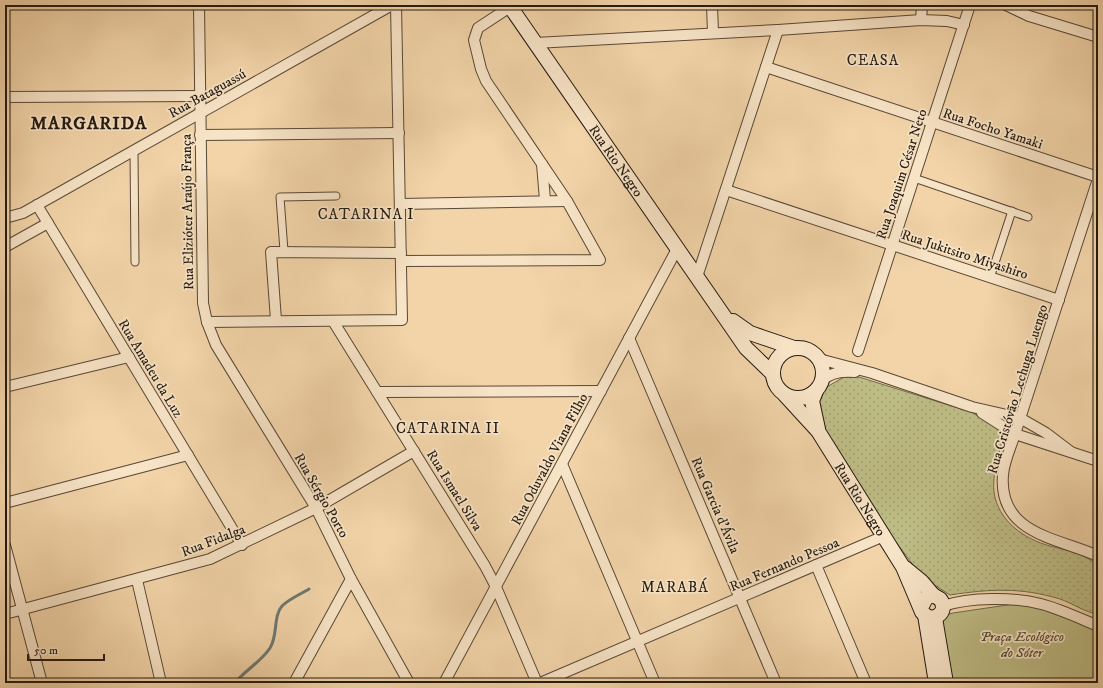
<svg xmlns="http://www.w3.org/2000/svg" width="1103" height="688" viewBox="0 0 1103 688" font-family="'IM FELL DW Pica',serif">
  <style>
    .grass { fill: url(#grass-dots); stroke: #716b4a }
    .park { fill: #bebc85; stroke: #716b4a }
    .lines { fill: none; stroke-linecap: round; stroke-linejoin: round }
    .stream { stroke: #6d7870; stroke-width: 3 }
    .pedestrian-casing { stroke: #584836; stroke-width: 9 }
    .minor-casing { stroke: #584836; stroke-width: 12 }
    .secondary-casing { stroke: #241a10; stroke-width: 16 }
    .pedestrian { stroke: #f7e3c6; stroke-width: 7 }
    .minor { stroke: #f7e3c6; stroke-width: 10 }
    .secondary { stroke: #f7e3c6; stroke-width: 14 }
    .labels { text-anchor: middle; stroke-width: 3.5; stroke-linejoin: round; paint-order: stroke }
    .street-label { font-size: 14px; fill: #241a10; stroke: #f7e3c6 }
    .park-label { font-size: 14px; font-style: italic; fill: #524b33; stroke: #f7e3c6 }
    .neighbourhood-label { font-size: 15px; letter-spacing: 1px; fill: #241a10; stroke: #f7e3c6 }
    .district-label { font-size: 18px; font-weight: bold; letter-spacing: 1px; fill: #241a10; stroke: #f7e3c6 }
  </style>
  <defs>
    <pattern id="grass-dots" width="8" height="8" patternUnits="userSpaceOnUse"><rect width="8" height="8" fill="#bebc85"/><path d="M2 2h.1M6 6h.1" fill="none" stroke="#a3a172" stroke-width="1.8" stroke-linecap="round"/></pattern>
  </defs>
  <rect width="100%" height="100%" fill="#f2d4a8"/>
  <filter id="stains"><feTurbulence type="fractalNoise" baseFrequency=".005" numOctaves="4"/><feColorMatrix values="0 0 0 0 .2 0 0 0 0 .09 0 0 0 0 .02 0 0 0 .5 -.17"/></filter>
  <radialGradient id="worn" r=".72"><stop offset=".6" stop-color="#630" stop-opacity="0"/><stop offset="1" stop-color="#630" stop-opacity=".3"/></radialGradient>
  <path class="grass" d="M 846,376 L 859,377 L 971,412 L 997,427 L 1003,437 C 999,454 992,474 994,492 C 998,521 1024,539 1050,546 C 1066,550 1086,554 1098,566 L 1098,614 C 1086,613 1072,603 1060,599 C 1020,587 990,589 950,595 L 922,577 L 884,526 L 819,423 L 817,401 L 823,389 Z"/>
  <path class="park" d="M 1021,603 L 1041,607 L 1098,631 L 1098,683 L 950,683 L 939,621 L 946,615 L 953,613 Z"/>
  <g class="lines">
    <path class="stream" d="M 235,683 C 245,670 261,662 270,648 C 278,636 273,616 282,606 C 289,599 301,594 309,589"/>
    <g class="pedestrian-casing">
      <g id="pedestrian">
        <path d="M 134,151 L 135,262"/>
        <path d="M 914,178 L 1028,217"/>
        <path d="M 284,251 L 280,197 L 336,196"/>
        <path d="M 990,278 L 1012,211"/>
      </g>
    </g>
    <g class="minor-casing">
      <g id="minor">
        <path d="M 199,5 L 203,303 L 207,322 L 216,345 L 316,508 L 351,579 L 409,683"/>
        <path d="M 712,5 L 713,33"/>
        <path d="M 1006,5 L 1029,16 L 1098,37"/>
        <path d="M 921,20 L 922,5"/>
        <path d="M 535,43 L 778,30 L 921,20 L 947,21 L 964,25"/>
        <path d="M 766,67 L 1098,177"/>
        <path d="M 5,97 L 200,96"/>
        <path d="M 200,135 L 399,133"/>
        <path d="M 542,164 L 545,200"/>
        <path d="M 1098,179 L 1015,434 C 1011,447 1004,461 1003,475 C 998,534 1058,538 1098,556"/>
        <path d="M 726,190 L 1059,300"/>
        <path d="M 400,204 L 567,201"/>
        <path d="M 37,205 L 242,545"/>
        <path d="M 5,218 L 23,213 L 392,5"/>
        <path d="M 5,247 L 48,223"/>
        <path d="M 401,261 L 600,260 L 567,201 L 486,81 L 481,69 L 474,40 L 478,28 L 513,5"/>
        <path d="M 697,277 L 778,30"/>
        <path d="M 276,320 L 271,252 L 401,253"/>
        <path d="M 333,321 L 485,566 L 496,587 L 537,683"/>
        <path d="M 207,322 L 402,320 L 396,5"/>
        <path d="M 629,338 L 776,683"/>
        <path d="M 858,351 L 970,5"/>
        <path d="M 819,359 L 872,373 L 972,407 L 1020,418 L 1046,433 L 1071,452"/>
        <path d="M 822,381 C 830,372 844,371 855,372"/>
        <path d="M 5,387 L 129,357"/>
        <path d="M 377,392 L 601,391"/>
        <path d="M 982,413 L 1015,434 L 1098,461"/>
        <path d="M 562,464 L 655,683"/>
        <path d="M 5,503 L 188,455"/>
        <path d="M 5,545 L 42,683"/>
        <path d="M 816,565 L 866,683"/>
        <path d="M 137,580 L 161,683"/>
        <path d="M 943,606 C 970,597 1014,597 1041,604 C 1060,609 1079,618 1098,626"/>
        <path d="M 5,614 L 210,559 L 316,508 L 414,451"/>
        <path d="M 294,683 L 351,579"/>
        <path d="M 444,683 L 677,249"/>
        <path d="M 540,683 L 884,536"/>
      </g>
    </g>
    <g class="secondary-casing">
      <g id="secondary">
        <path id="s1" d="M 509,5 L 746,348 L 773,374"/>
        <path d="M 733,321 L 750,333 L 794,348"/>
        <circle cx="798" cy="373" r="25"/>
        <path d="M 816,391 L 812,401 L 818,429"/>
        <path id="s2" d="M 785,395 L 818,431 L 903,567 L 922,612 C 932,625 950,612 940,599 L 933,595 L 926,598 L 921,608"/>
        <path d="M 905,568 L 922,582 L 933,595"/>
        <path d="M 925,615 L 936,683"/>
        <path d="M 935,618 L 946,683"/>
      </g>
    </g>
    <use href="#pedestrian" class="pedestrian"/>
    <use href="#minor" class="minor"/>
    <use href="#secondary" class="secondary"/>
  </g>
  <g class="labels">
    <g class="street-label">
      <text transform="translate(207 93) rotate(-29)" y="5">Rua Bataguassú</text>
      <text transform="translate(993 128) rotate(18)" y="5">Rua Focho Yamaki</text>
      <text dy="5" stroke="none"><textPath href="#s1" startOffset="189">Rua Rio Negro</textPath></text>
      <text transform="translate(901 174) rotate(-72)" y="5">Rua Joaquim César Neto</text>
      <text transform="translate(187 212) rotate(-91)" y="5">Rua Elizióter Araújo França</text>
      <text transform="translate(965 254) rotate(18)" y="5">Rua Jukitsiro Miyashiro</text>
      <text transform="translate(151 368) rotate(59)" y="5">Rua Amadeu da Luz</text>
      <text transform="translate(1017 389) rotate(-73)" y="5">Rua Cristóvão Lechuga Luengo</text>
      <text transform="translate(549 459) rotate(-62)" y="5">Rua Oduvaldo Viana Filho</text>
      <text transform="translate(455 490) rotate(58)" y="5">Rua Ismael Silva</text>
      <text transform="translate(322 495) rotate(60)" y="5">Rua Sérgio Porto</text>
      <text dy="5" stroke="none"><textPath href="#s2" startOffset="129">Rua Rio Negro</textPath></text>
      <text transform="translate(716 505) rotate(67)" y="5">Rua Garcia d'Ávila</text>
      <text transform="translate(213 540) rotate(-21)" y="5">Rua Fidalga</text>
      <text transform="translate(784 564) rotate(-23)" y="5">Rua Fernando Pessoa</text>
    </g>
    <g class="park-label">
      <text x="1022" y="641">Praça Ecológico<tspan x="1022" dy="16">do Sóter</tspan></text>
    </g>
    <g class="neighbourhood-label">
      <text x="873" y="65">CEASA</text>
      <text x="366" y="219">CATARINA I</text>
      <text x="448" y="433">CATARINA II</text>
      <text x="675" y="592">MARABÁ</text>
    </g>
    <g class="district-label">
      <text x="89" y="129">MARGARIDA</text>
    </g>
  </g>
  <rect width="1103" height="688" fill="none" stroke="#f2d4a8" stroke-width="20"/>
  <rect x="6" y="6" width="1091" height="676" fill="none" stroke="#241a10" stroke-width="2"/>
  <rect x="10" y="10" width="1083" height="668" fill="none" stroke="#241a10"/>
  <path d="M28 654v6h76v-6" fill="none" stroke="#241a10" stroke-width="2"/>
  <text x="34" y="654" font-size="12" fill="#241a10" stroke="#f7e3c6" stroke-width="3" paint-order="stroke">50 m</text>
  <rect width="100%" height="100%" filter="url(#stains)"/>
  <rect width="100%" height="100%" fill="url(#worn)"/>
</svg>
